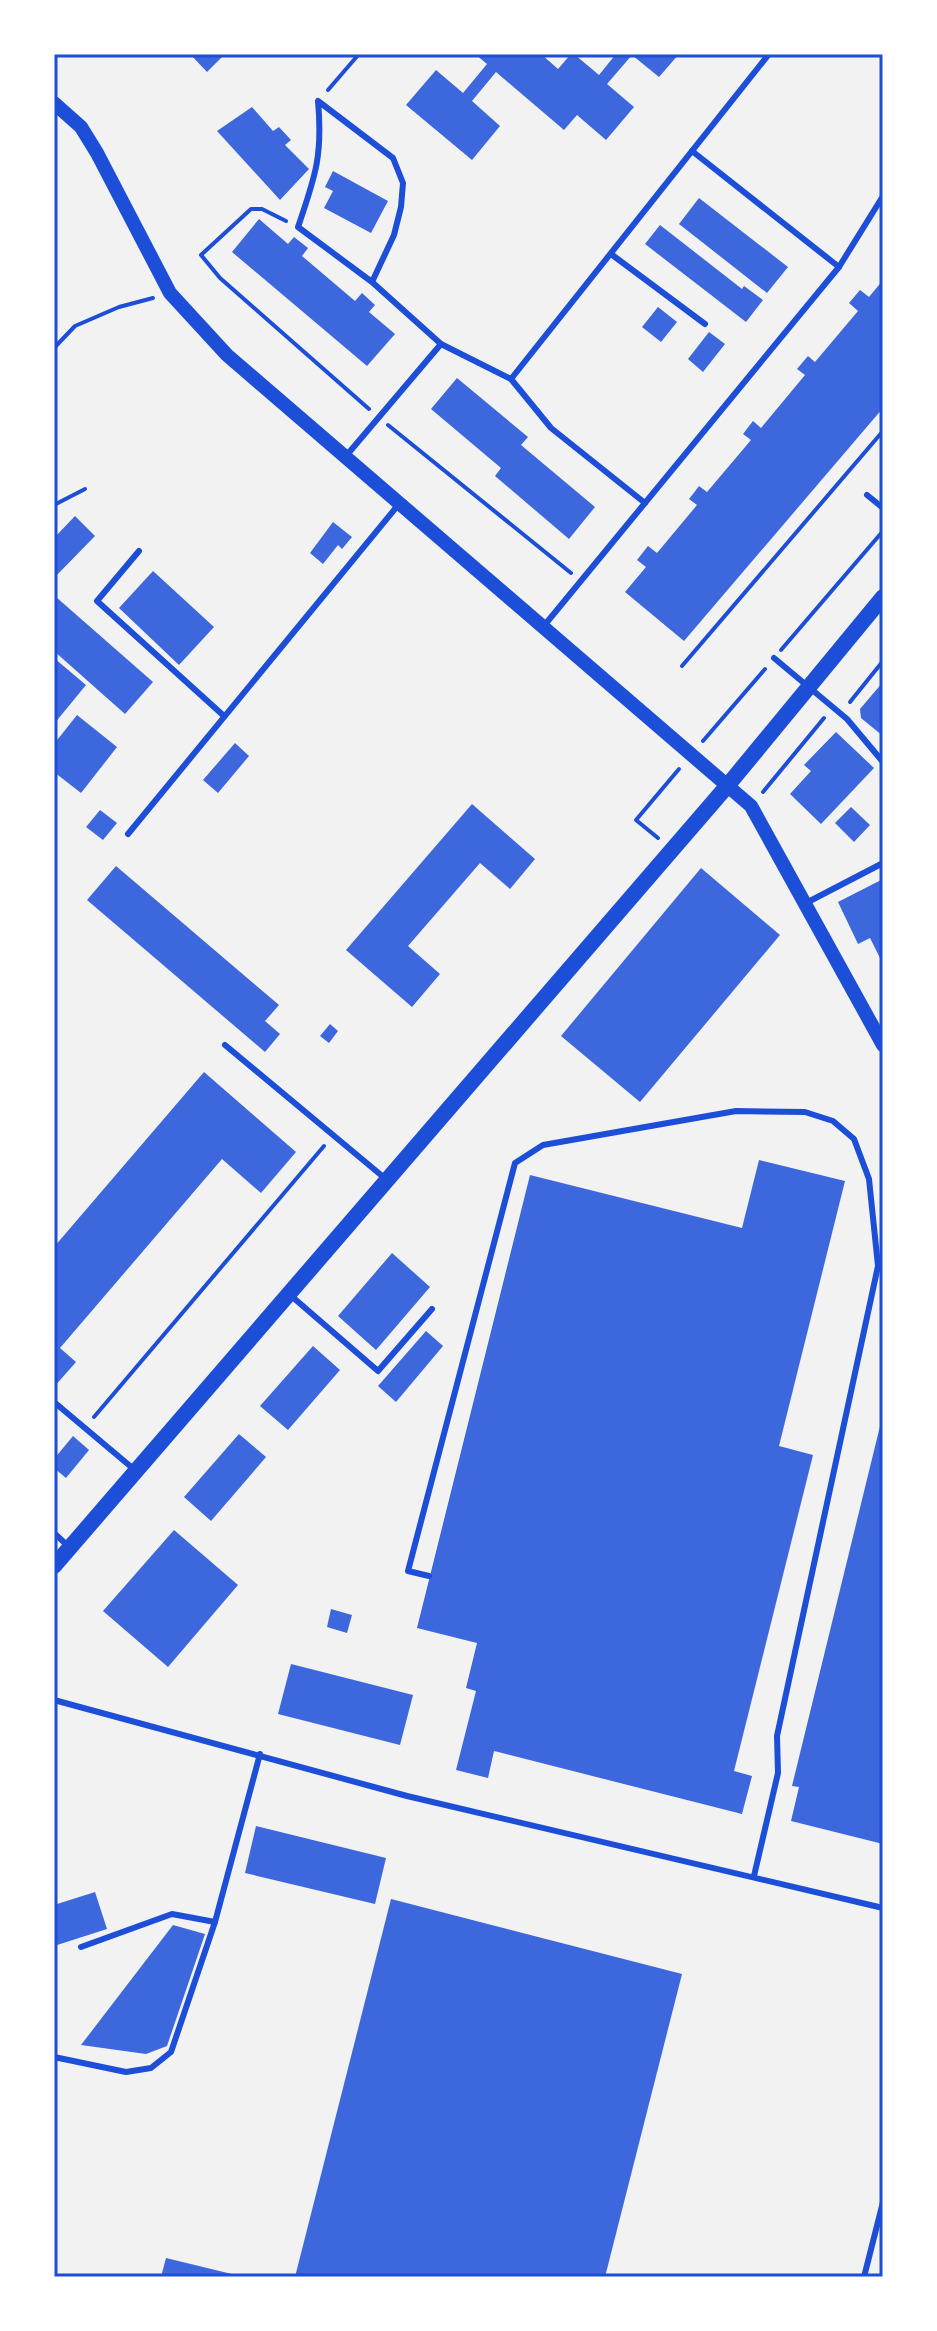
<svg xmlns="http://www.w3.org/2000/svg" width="937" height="2331" viewBox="0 0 937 2331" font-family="Arial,sans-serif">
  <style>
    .building { fill: #3d67dc }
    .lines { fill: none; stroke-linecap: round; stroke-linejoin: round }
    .path { stroke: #1d4ed8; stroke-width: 4 }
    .service { stroke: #1d4ed8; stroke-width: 6 }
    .tertiary { stroke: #1d4ed8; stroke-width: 14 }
    .secondary { stroke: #1d4ed8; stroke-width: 16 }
    .neatline { fill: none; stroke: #1d4ed8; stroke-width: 3 }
  </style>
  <rect width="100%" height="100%" fill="#f2f2f2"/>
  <g class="building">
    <path d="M 190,54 L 225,54 L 207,72 Z"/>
    <path d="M 475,54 L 541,54 L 558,69 L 571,54 L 574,54 L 599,75 L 616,54 L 679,54 L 659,77 L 632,55 L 607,84 L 634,107 L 606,140 L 577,115 L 564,130 L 496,72 L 472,101 L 500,126 L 472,160 L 406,105 L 436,70 L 463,93 L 487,64 Z"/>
    <path d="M 252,107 L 273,131 L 279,127 L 291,140 L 285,145 L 309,169 L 280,200 L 217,131 Z"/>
    <path d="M 333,171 L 388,201 L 371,233 L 324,208 L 333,191 L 325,187 Z"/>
    <path d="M 699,198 L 788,267 L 767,293 L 679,224 Z"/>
    <path d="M 259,219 L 288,244 L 294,237 L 308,248 L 302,256 L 355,301 L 362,293 L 375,305 L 369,312 L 395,334 L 367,366 L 232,252 Z"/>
    <path d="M 660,225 L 742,289 L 744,286 L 763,300 L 746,322 L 645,244 Z"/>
    <path d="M 883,280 L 883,408 L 684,641 L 625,592 L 646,567 L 637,560 L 648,546 L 657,553 L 697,505 L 689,499 L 693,494 L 699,486 L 707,492 L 751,440 L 743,434 L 753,421 L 761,428 L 805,375 L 797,369 L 808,356 L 815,362 L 858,311 L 849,303 L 860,290 L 869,297 Z"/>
    <path d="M 658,307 L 677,322 L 661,342 L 642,327 Z"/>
    <path d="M 709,332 L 725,344 L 703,372 L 688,359 Z"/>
    <path d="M 457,378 L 528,437 L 521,445 L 595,507 L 569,539 L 495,476 L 501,468 L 431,409 Z"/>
    <path d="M 75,516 L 95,536 L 54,578 L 54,538 Z"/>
    <path d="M 333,522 L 352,537 L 342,549 L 338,545 L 323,564 L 310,553 Z"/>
    <path d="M 153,571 L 214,627 L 179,665 L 119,608 Z"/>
    <path d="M 56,597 L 153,682 L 125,714 L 54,651 L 54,599 Z"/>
    <path d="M 54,658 L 86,685 L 54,724 Z"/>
    <path d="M 883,682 L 883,736 L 861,718 L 860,709 Z"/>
    <path d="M 77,715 L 117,747 L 81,793 L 54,772 L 54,744 Z"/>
    <path d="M 836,732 L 874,768 L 821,824 L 790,794 L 811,771 L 804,765 Z"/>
    <path d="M 235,743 L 249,756 L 218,793 L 203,780 Z"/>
    <path d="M 472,804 L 535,859 L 510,889 L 480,863 L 408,946 L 440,974 L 412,1007 L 346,950 Z"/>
    <path d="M 851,807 L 870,825 L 854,842 L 835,823 Z"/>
    <path d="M 100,810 L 117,823 L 103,840 L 86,827 Z"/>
    <path d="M 116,866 L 279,1005 L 265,1021 L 280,1034 L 265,1052 L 87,900 Z"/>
    <path d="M 701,868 L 780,935 L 640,1102 L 561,1036 Z"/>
    <path d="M 883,879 L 883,964 L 870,938 L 858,944 L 838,902 Z"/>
    <path d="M 330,1024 L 338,1031 L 329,1043 L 320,1036 Z"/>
    <path d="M 204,1072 L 296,1152 L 261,1193 L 222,1159 L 60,1348 L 76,1362 L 54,1387 L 54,1247 Z"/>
    <path d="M 759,1160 L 845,1181 L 779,1446 L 813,1455 L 734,1771 L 752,1776 L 742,1814 L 494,1751 L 488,1778 L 456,1770 L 476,1691 L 466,1688 L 477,1643 L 417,1628 L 530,1175 L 742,1228 Z"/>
    <path d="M 392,1253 L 430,1287 L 376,1350 L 338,1316 Z"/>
    <path d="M 426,1331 L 443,1346 L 396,1402 L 378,1386 Z"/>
    <path d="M 313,1346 L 340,1370 L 288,1430 L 260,1406 Z"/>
    <path d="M 882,1418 L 883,1418 L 883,1844 L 791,1821 L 799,1787 L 792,1786 Z"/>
    <path d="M 239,1434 L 266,1457 L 211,1521 L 184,1497 Z"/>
    <path d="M 73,1436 L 89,1450 L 66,1478 L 54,1468 L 54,1459 Z"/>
    <path d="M 174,1530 L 238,1585 L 168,1667 L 103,1611 Z"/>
    <path d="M 331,1609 L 352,1615 L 347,1633 L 327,1627 Z"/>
    <path d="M 291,1664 L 413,1695 L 400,1745 L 278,1714 Z"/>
    <path d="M 256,1826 L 386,1858 L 375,1904 L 245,1873 Z"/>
    <path d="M 95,1892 L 107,1929 L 54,1946 L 54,1905 Z"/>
    <path d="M 391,1899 L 682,1974 L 605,2277 L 295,2277 Z"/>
    <path d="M 173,1925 L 205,1934 L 167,2046 L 146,2054 L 81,2045 Z"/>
    <path d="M 166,2258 L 240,2276 L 240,2277 L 161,2277 Z"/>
  </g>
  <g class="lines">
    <g class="path">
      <path d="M 328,90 L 359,54"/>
      <path d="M 286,221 L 262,209 L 251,209 L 201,255 L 220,278 L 369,409"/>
      <path d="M 54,348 L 75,326 L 119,307 L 153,298"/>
      <path d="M 388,425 L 571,573"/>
      <path d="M 54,505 L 85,489"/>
      <path d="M 781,650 L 883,531"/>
      <path d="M 682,666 L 883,431"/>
      <path d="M 850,702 L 883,661"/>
      <path d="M 703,741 L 765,669"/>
      <path d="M 763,792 L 824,718"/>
      <path d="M 658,838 L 636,820 L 679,769"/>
      <path d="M 94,1417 L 324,1146"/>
    </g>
    <g class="service">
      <path d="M 692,151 L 839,267"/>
      <path d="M 611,254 L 705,324"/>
      <path d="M 372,282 L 394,235 L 401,207 L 403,183 L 393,158 L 318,101 C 323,156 315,177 298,227 L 372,282 L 441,344 L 511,379 L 551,428 L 645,503"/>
      <path d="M 511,379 L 769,54"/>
      <path d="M 346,456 L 441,344"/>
      <path d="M 867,495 L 883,508"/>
      <path d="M 139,551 L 97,601 L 224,716"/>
      <path d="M 543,627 L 839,267 L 883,196"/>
      <path d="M 774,658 L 847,719 L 883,762"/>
      <path d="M 128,834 L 399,504"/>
      <path d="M 806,903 L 883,863"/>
      <path d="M 225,1045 L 387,1180"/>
      <path d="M 289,1294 L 378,1371 L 432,1309"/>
      <path d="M 54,1402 L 136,1471"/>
      <path d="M 54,1533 L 67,1545"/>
      <path d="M 429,1576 L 408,1571 L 515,1163 L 543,1145 L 736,1111 L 805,1112 L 833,1121 L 854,1139 L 869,1179 L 878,1266 L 777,1736 L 778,1773 L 754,1876"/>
      <path d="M 54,1700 L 407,1796 L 883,1908"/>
      <path d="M 81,1947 L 172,1914 L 215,1922"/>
      <path d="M 54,2057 L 126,2072 L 151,2068 L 171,2052 L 215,1922 L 260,1754"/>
      <path d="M 864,2277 L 883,2202"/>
    </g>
    <path class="tertiary" d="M 54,103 L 81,127 L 97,153 L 170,293 L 227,355 L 751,806 L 883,1045"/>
    <path class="secondary" d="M 54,1566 L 728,785 L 883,597"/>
  </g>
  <rect width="937" height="2331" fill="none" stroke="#ffffff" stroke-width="112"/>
  <rect x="56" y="56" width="825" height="2219" class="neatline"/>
</svg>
